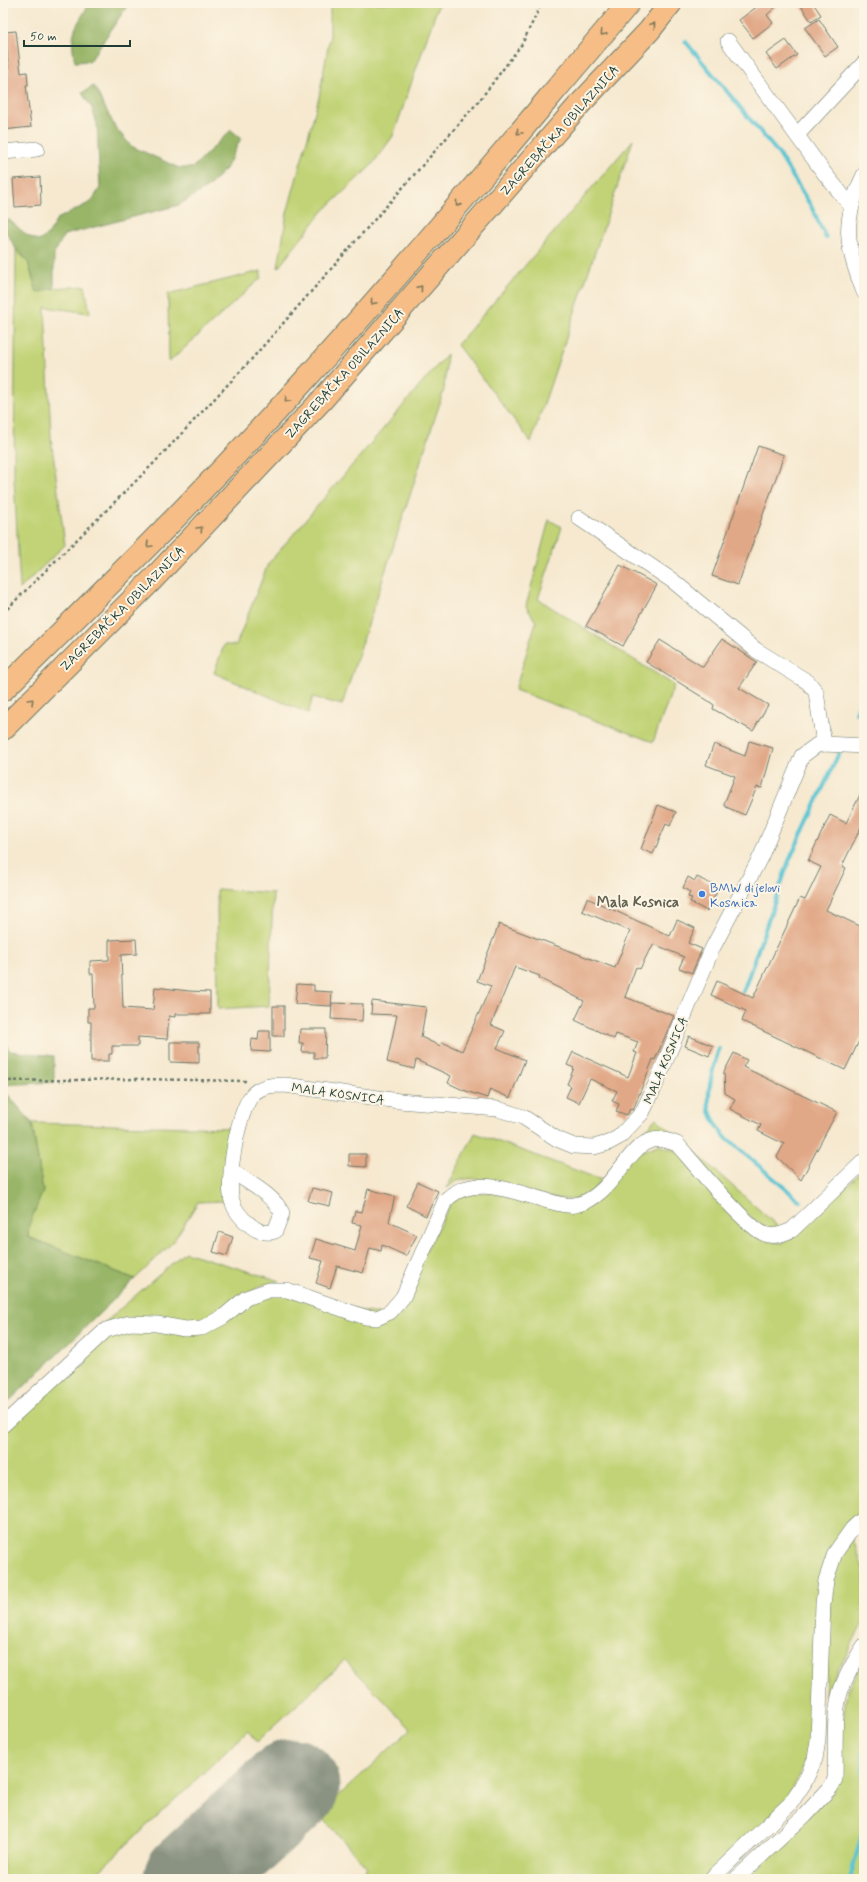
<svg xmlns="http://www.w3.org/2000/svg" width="867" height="1882" viewBox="0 0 867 1882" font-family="Mynerve,sans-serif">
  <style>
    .green { fill: #c1d376; stroke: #708855 }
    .forest { fill: #98b567; stroke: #5c794e }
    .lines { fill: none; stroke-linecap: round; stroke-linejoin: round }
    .stream { stroke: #59c4d3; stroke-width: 4 }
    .runway { stroke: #8a9382; stroke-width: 95 }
    .building { fill: #e1a887 }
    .minor-casing { stroke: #6a796b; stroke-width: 16 }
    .highway-casing { stroke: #6a796b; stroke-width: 24 }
    .path { stroke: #6a796b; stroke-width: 2.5; stroke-dasharray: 3 3; stroke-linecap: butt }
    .minor { stroke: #fff; stroke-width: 15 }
    .highway { stroke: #f6be86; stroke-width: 22 }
    .oneway { stroke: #807759 }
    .shop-dot { fill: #3f7fe0; stroke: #fcf5e5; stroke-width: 1.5 }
    .labels { text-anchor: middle; stroke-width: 4; stroke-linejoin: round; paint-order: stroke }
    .street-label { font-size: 13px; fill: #1f3d34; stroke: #fcf5e5 }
    .shop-label { font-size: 13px; fill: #366cbe; stroke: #fcf5e5; text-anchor: start }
    .quarter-label { font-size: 15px; font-weight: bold; fill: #636251; stroke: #fcf5e5 }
  </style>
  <rect width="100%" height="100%" fill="#fcf5e5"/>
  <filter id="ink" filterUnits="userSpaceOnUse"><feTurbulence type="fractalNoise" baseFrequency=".025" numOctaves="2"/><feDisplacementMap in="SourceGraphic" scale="8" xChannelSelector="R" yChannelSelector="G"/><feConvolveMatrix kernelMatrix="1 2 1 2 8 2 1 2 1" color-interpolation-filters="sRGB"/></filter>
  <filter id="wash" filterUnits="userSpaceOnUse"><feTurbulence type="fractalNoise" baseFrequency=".012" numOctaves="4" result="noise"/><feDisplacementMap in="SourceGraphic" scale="16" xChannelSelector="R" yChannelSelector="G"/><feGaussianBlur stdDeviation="0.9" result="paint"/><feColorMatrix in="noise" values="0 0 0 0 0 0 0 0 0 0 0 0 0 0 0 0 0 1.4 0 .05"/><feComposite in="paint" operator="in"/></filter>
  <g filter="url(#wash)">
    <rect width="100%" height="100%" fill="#f6e9d0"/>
    <g class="green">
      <path d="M 330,3 L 439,3 L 393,136 L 371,166 L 323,211 L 278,268 L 287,213 L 319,97 L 330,36 Z"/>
      <path d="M 633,140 L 531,442 L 457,345 Z"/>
      <path d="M 16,249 L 28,262 L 37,292 L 54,288 L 85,286 L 90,313 L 45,307 L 51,438 L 65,545 L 20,589 L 14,478 Z"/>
      <path d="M 261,271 L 261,278 L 169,362 L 168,294 Z"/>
      <path d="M 447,354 L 444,390 L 342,705 L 313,697 L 308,713 L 214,673 L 224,645 L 236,645 L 268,564 Z"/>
      <path d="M 549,520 L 562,527 L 538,599 L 674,685 L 653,742 L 515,690 L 536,622 L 526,606 Z"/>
      <path d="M 217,889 L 273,893 L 269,1006 L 218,1009 Z"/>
      <path d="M 656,1118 L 782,1230 L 767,1231 L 654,1133 L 640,1136 Z"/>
      <path d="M 32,1123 L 232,1128 L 225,1201 L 198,1202 L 173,1242 L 135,1279 L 28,1237 L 28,1225 L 43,1191 Z"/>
      <path d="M 475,1133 L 602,1180 C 596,1185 590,1194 584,1197 C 555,1210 497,1171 460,1180 C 456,1181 451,1185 447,1188 Z"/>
      <path d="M 658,1145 L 678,1152 L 767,1241 L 784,1243 L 806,1226 L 864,1169 L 864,1513 L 831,1549 L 813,1743 L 809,1758 L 786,1801 L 704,1879 L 355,1879 L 367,1867 L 319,1814 L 411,1729 L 345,1660 L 257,1742 L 248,1731 L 90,1879 L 3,1879 L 3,1431 L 108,1335 L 127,1328 L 185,1334 L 268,1295 L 285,1295 L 391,1317 L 452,1201 L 463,1195 L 487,1192 L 573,1209 L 640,1152 Z"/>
      <path d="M 185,1252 L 280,1281 L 262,1285 L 201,1322 L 102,1325 Z"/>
      <path d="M 853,1539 L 864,1572 L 864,1621 L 825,1695 L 831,1581 L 840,1555 Z"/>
      <path d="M 864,1657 L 864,1879 L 740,1879 L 833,1792 L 847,1691 Z"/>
    </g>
    <g class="forest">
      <path d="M 90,3 L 129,3 L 90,61 L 75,62 C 69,32 75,28 90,3 Z"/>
      <path d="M 94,86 L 115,127 L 131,146 L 179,168 L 192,168 L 231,130 L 241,138 L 227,167 L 209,186 L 179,205 L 64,235 L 54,254 L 54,288 L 37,293 L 28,262 L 16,249 L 3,226 L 8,219 L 28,236 L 39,241 L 49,234 L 57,219 L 91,202 L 100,188 L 97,124 L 92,108 L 82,93 Z"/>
      <path d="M 3,1039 L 10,1051 L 54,1056 L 54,1082 L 3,1085 Z"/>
      <path d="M 3,1089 L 32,1123 L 43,1191 L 29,1225 L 28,1237 L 135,1279 L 3,1407 Z"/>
    </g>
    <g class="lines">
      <g class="stream">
        <path d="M 685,41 L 778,153 L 811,206 L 826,238"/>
        <path d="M 856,713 L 864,694"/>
        <path d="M 741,998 L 789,861 L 839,753"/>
        <path d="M 719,1049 C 713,1067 707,1089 709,1108 C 711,1118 718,1127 724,1136 L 800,1201"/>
        <path d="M 850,1879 L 862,1833 L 864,1720"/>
      </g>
      <path class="runway" d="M 191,1879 L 292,1786"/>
    </g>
    <g id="blocks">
      <g class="building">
        <path d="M 762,3 L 780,3 L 767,15 L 773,23 L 753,38 L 739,20 Z"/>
        <path d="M 799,3 L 813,3 L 821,15 L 811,21 Z"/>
        <path d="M 819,19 L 838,47 L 825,56 L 805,28 Z"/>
        <path d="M 16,31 L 21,73 L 27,72 L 28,85 L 26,85 L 31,127 L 3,130 L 3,75 L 9,74 L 5,32 Z"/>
        <path d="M 786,40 L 797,55 L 777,69 L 766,54 Z"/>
        <path d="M 40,177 L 41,205 L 15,207 L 13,179 Z"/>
        <path d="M 758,446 L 784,455 L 738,585 L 712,576 Z"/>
        <path d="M 620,565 L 657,585 L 623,646 L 586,626 Z"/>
        <path d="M 722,639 L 757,662 L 739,688 L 768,705 L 753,731 L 713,709 L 714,705 L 707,700 L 646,662 L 660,640 L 703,667 Z"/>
        <path d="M 749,741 L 773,748 L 762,788 L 757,787 L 745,815 L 726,807 L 724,804 L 735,776 L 706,765 L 714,744 L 745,756 Z"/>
        <path d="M 864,787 L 864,821 L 842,866 L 846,868 L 826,910 L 864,928 L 864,1031 L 845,1070 L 742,1021 L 746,1011 L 711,995 L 717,981 L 753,998 L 800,898 L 805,900 L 821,867 L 808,861 L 830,815 L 846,823 Z"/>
        <path d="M 658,805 L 676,812 L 670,826 L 666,824 L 653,854 L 641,849 Z"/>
        <path d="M 688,877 L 695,881 L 697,877 L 719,888 L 707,911 L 690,902 L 692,898 L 688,897 L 690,892 L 683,888 Z"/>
        <path d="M 587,898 L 670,936 L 677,920 L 695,928 L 688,943 L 702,949 L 692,973 L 679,968 L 684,957 L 654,944 L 650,951 L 649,951 L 640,969 L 636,967 L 625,997 L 674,1016 L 655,1060 L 653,1059 L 633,1110 L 630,1109 L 627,1115 L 616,1111 L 619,1104 L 612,1101 L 617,1091 L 590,1079 L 579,1103 L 566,1097 L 571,1086 L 567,1084 L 574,1068 L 567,1065 L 573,1052 L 628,1077 L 637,1053 L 634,1052 L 638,1042 L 616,1034 L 614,1039 L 575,1020 L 584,1001 L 539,978 L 540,976 L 515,967 L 491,1025 L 505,1031 L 497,1048 L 525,1060 L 510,1098 L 490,1089 L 487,1098 L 463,1090 L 448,1083 L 451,1076 L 416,1060 L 414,1069 L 387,1062 L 397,1015 L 371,1014 L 372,1001 L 426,1007 L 421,1037 L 440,1046 L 442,1042 L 462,1051 L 491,986 L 477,981 L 499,924 L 615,968 L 630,931 L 582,911 Z"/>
        <path d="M 136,939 L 137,954 L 121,955 L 123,1008 L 153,1010 L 155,987 L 189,991 L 210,992 L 210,1014 L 175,1014 L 175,1017 L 169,1016 L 167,1039 L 138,1037 L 138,1046 L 112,1046 L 112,1054 L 109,1054 L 109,1061 L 91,1061 L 91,1022 L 88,1022 L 88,1008 L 94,1008 L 93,974 L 90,974 L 90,961 L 109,960 L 109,940 Z"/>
        <path d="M 297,984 L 314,985 L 314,991 L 332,992 L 331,1006 L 295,1004 Z"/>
        <path d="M 332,1003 L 363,1004 L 362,1021 L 331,1019 Z"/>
        <rect x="273" y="1006" width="11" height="30"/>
        <path d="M 300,1029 L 326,1029 L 325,1058 L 314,1058 L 314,1052 L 302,1052 L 303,1043 L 299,1043 Z"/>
        <path d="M 259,1031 L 270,1031 L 270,1052 L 251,1051 L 252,1039 L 258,1040 Z"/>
        <path d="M 689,1036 L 713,1046 L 709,1056 L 685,1046 Z"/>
        <path d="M 170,1042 L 199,1042 L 199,1063 L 170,1062 Z"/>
        <path d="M 734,1053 L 747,1060 L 743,1067 L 837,1112 L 801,1180 L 777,1157 L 784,1144 L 758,1131 L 761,1125 L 730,1109 L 735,1099 L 725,1093 L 724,1072 Z"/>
        <path d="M 349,1154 L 366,1154 L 366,1167 L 349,1166 Z"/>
        <path d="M 418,1182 L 438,1191 L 426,1216 L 406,1206 Z"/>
        <path d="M 312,1188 L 333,1193 L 330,1206 L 308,1201 Z"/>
        <path d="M 368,1189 L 395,1196 L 389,1222 L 417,1235 L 406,1256 L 382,1245 L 381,1251 L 370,1248 L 363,1273 L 337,1266 L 330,1288 L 316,1283 L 323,1261 L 310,1258 L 316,1239 L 355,1251 L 362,1225 L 352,1223 L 355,1211 L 362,1212 Z"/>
        <path d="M 219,1232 L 233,1237 L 227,1256 L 213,1252 Z"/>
      </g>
    </g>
  </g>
  <g filter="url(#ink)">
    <use href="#blocks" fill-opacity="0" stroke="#6a796b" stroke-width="1"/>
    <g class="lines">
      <g class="minor-casing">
        <g id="minor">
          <path d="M 728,41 L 825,174 L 851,206"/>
          <path d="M 797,135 L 864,63"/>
          <path d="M 3,152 L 37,149"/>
          <path d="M 864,175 C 841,222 846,245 864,292"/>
          <path d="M 579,518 L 673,581 L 756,650 L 808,682 L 816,692 L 824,744"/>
          <path d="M 231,1170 C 248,1183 273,1194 282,1213 L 275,1231 C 265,1234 258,1232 250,1225 C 242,1219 235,1211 232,1201 C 226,1180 238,1108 254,1093 C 263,1085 274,1085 285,1085 L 399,1101 L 498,1109 L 523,1117 L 557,1139 L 574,1146 L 594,1147 L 608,1143 L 619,1137 L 642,1113 L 655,1086 L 712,949 L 761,856 L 802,756 L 817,745 L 824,744 L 864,746"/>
          <path d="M 3,1425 L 106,1330 L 130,1323 L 157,1324 L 185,1329 L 202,1328 L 223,1317 L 246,1298 L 269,1290 L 287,1290 L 365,1317 L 377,1318 L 390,1312 L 403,1297 L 445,1201 C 471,1172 517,1193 548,1201 C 556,1203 568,1207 575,1205 C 613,1198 626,1145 653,1140 C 661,1138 669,1141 677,1144 C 692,1161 750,1233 768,1235 C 777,1237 784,1233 792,1230 L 864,1161"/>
          <path d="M 711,1879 L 790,1804 L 804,1783 L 815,1759 L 818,1740 L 823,1604 L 826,1580 L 835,1553 L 852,1529 L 864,1518"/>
          <path d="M 736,1879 L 805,1815 L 831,1787 L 835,1779 C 836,1754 833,1716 840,1693 C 845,1676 855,1661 864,1646"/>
        </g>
      </g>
      <g class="highway-casing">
        <g id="highway">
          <path d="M 3,690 C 105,589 207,489 303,382 C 415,259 521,130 629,3"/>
          <path d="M 3,729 L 152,580 L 321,401 L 579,105 L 649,31 L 671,3"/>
        </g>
      </g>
      <g class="path">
        <path d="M 3,613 L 153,464 L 250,361 L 479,101 L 522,44 L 542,3"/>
        <path d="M 3,1081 L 140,1079 L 246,1081"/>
      </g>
      <use href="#minor" class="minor"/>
      <use href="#highway" class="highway"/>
    </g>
    <defs><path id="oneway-chevron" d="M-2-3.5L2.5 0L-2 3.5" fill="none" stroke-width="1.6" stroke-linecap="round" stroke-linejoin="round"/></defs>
    <g class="oneway">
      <use href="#oneway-chevron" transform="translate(653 25) rotate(-51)"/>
      <use href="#oneway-chevron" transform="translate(603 33) rotate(130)"/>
      <use href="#oneway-chevron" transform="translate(519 132) rotate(130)"/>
      <use href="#oneway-chevron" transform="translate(458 204) rotate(129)"/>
      <use href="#oneway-chevron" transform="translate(420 288) rotate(-49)"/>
      <use href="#oneway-chevron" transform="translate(373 302) rotate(131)"/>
      <use href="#oneway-chevron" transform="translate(287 400) rotate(134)"/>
      <use href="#oneway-chevron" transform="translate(200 529) rotate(-47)"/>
      <use href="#oneway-chevron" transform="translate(149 545) rotate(134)"/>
      <use href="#oneway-chevron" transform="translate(31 701) rotate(-45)"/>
    </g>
  </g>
  <circle class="shop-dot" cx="702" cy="894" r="4"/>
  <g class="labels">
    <g class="street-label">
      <text transform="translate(559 130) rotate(-48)" y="5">ZAGREBAČKA OBILAZNICA</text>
      <text transform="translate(344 373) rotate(-48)" y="5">ZAGREBAČKA OBILAZNICA</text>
      <text transform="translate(122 608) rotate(-45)" y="5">ZAGREBAČKA OBILAZNICA</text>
      <text transform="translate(665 1060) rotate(-67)" y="5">MALA KOSNICA</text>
      <text transform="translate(338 1093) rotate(8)" y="5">MALA KOSNICA</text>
    </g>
    <g class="shop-label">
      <text x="710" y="892">BMW dijelovi<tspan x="710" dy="15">Kosnica</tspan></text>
    </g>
    <g class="quarter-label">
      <text x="638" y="907">Mala Kosnica</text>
    </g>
  </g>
  <rect width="867" height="1882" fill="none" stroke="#fcf5e5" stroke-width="16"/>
  <path d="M24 40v6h106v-6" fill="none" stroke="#1f3d34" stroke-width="2"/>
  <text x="30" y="40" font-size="12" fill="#1f3d34" stroke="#fcf5e5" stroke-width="3" paint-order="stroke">50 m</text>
</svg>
